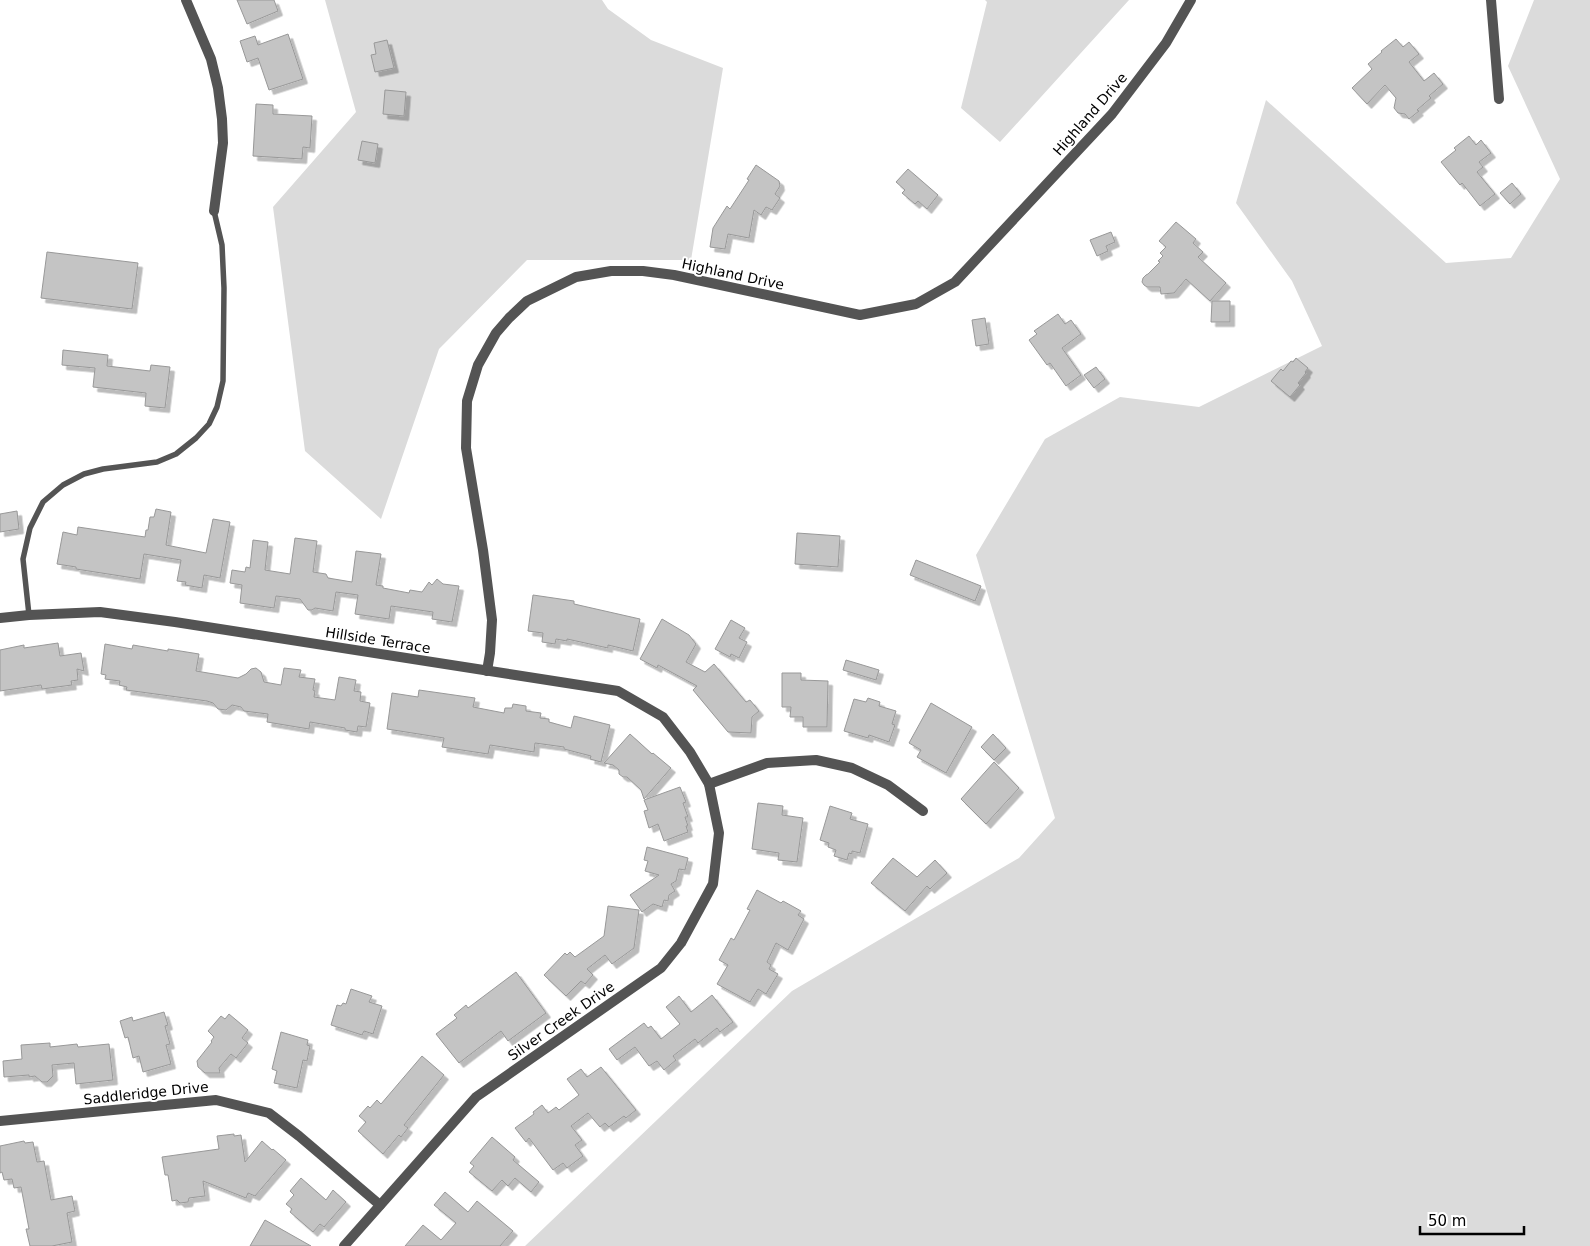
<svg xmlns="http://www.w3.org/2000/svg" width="1590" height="1246" viewBox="0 0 1590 1246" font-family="'DejaVu Sans',sans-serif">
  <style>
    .green { fill: #dbdbdb }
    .building { fill: #c4c4c4; stroke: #989898; filter: url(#shadow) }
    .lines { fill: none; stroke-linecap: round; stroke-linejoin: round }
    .service { stroke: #545454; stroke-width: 5.5 }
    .minor { stroke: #545454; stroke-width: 10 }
    .tertiary { stroke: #545454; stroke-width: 10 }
    .labels { text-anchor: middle; stroke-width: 4; stroke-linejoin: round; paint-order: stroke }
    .street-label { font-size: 14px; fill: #000; stroke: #fff }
  </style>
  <defs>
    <filter id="shadow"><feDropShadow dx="4.5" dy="4.5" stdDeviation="0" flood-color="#0004"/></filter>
  </defs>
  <rect width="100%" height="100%" fill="#fff"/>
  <g class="green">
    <path d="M 325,0 L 602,0 L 608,9 L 651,40 L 723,68 L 691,260 L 527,260 L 439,349 L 381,519 L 305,451 L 273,207 L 356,112 Z"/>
    <path d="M 985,0 L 1129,0 L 1000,142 L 961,108 L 987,2 Z"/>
    <path d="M 1534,0 L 1590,0 L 1590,1246 L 525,1246 L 792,991 L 1019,858 L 1055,818 L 976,555 L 1045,439 L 1120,397 L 1199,407 L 1322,346 L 1292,281 L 1236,203 L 1266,100 L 1446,263 L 1511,258 L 1560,179 L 1508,66 Z"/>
  </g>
  <g class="building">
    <path d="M 237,0 L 274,0 L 278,11 L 247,24 Z"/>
    <path d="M 288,34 L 303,79 L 269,90 L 258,58 L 247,62 L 240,41 L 255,36 L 258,45 Z"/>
    <path d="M 1396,39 L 1403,47 L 1409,42 L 1419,54 L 1409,62 L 1424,81 L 1434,73 L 1443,84 L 1429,96 L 1431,98 L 1417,110 L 1419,111 L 1409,119 L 1405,114 L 1398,113 L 1394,108 L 1396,98 L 1385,85 L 1367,104 L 1352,88 L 1372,69 L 1368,64 L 1382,52 L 1381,51 Z"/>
    <path d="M 387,40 L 394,68 L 375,72 L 371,55 L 376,54 L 374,43 Z"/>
    <path d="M 385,90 L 406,92 L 404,116 L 383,114 Z"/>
    <path d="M 256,104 L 273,105 L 273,114 L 312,116 L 310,148 L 303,147 L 302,159 L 253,156 Z"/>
    <path d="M 1469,136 L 1476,145 L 1481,140 L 1491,153 L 1479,162 L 1483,167 L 1477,172 L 1495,194 L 1480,206 L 1462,183 L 1460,185 L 1441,162 L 1456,150 L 1454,148 Z"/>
    <path d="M 362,141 L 378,144 L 375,163 L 358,160 Z"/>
    <path d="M 756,165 L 779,181 L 780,186 L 775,194 L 780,198 L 772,210 L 766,207 L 761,215 L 754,210 L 749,238 L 728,234 L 725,249 L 710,247 L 713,228 L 727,206 L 730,209 L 749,180 L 747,179 Z"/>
    <path d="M 908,169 L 938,195 L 927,209 L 918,201 L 915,204 L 902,193 L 905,190 L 896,182 Z"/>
    <path d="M 1512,183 L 1521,194 L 1510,204 L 1500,193 Z"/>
    <path d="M 1176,222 L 1196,239 L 1193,243 L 1203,252 L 1198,257 L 1226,283 L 1210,301 L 1186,279 L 1174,293 L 1161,294 L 1160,287 L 1147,287 L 1144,285 L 1142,282 L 1143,278 L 1146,275 L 1148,274 L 1160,262 L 1158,261 L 1163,256 L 1160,253 L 1166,247 L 1159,241 Z"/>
    <path d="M 1111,232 L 1115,242 L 1106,246 L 1108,251 L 1097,256 L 1090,240 Z"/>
    <path d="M 47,252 L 138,263 L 132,309 L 41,298 Z"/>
    <path d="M 1212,301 L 1230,301 L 1230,322 L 1211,322 Z"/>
    <path d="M 1058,314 L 1065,324 L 1071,320 L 1081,334 L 1062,348 L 1081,375 L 1066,386 L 1050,363 L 1047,365 L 1029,340 L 1037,334 L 1034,331 Z"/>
    <path d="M 985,318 L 989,344 L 976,346 L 972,320 Z"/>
    <path d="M 63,350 L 108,355 L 107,366 L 150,371 L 151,365 L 170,367 L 165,408 L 145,406 L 146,393 L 93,387 L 95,368 L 62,365 Z"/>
    <path d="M 1296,358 L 1308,368 L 1305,372 L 1306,373 L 1298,383 L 1300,385 L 1290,397 L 1271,381 L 1281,369 L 1283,371 L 1291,361 L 1293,362 Z"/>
    <path d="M 1096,367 L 1105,379 L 1094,388 L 1084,375 Z"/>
    <path d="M 156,509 L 171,512 L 166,545 L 206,553 L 213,519 L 230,522 L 220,578 L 204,575 L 202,588 L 185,585 L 186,582 L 177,581 L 181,560 L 144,554 L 140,579 L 76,569 L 76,567 L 57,564 L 63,532 L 77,535 L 78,527 L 145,537 L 146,530 L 148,530 L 150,517 L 154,517 Z"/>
    <path d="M 17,511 L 19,529 L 0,532 L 0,514 Z"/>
    <path d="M 797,533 L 840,536 L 838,567 L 795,564 Z"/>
    <path d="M 295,538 L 317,541 L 313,572 L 326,574 L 328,578 L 352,582 L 356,551 L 381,554 L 376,585 L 383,586 L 383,588 L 409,593 L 410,590 L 422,592 L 429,582 L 432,585 L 437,579 L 443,584 L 459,586 L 452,622 L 432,619 L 433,612 L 391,606 L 389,619 L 355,614 L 358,595 L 336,592 L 333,611 L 315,608 L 312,610 L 308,610 L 300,599 L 276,596 L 274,608 L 240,603 L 242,585 L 230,583 L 232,570 L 245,572 L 246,567 L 250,568 L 253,540 L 268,542 L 265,570 L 290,574 Z"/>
    <path d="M 916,560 L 981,586 L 975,601 L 910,575 Z"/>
    <path d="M 533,595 L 574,601 L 574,604 L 640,619 L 633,651 L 608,645 L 608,648 L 567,639 L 567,641 L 556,639 L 555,644 L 542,642 L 543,633 L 528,631 Z"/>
    <path d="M 662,619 L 689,635 L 696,644 L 686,662 L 705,672 L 714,664 L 746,702 L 750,700 L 759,711 L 752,717 L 751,733 L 728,732 L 693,690 L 697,686 L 658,665 L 657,668 L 640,659 Z"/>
    <path d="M 731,620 L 745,628 L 739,638 L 747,642 L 739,658 L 731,654 L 730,657 L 715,649 Z"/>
    <path d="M 58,643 L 60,656 L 81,653 L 84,671 L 77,669 L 78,680 L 71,681 L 72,685 L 42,689 L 41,685 L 0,691 L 0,650 L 24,645 L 24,648 Z"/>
    <path d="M 105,644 L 132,649 L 133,645 L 168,651 L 168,649 L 199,654 L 196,671 L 238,678 L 246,674 L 251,669 L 256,668 L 261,672 L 264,682 L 281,685 L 284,668 L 301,670 L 299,677 L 315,679 L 313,690 L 315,691 L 314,697 L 335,700 L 339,677 L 356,680 L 354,691 L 361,692 L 360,701 L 370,703 L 366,727 L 358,726 L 357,732 L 345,730 L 345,728 L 310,722 L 309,729 L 267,722 L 268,714 L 244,711 L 241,707 L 232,705 L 226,710 L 218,709 L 213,703 L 207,701 L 126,690 L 127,687 L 119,685 L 120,681 L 105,679 L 106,675 L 101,674 Z"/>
    <path d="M 846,660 L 879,670 L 876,680 L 843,670 Z"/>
    <path d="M 782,673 L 801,673 L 801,680 L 828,681 L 827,727 L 803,727 L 803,717 L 790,717 L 791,707 L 782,707 Z"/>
    <path d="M 419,690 L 475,698 L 473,707 L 504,713 L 505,708 L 512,708 L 513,704 L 526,706 L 526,711 L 541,713 L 540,718 L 549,719 L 549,722 L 571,728 L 574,716 L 610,725 L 601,762 L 590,759 L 591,756 L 564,749 L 564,747 L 535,743 L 534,752 L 490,745 L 488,754 L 442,747 L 444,738 L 387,729 L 392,693 L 418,697 Z"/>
    <path d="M 868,698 L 880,702 L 879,706 L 896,711 L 892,724 L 895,725 L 889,742 L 869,735 L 868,738 L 844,731 L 854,699 L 866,702 Z"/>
    <path d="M 931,703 L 972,727 L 946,773 L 917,757 L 921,750 L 909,743 Z"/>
    <path d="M 630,734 L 652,754 L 653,753 L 671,768 L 644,799 L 641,790 L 627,777 L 623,777 L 619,774 L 619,770 L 613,765 L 604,763 Z"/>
    <path d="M 993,734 L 1006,748 L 994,760 L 981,747 Z"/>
    <path d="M 994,762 L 1019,788 L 986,824 L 961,799 Z"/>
    <path d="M 680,787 L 686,802 L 683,803 L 688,817 L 685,817 L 688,826 L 686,826 L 688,832 L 664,841 L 658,824 L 649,828 L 644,811 L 648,810 L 644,800 Z"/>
    <path d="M 758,803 L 783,806 L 782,815 L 803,818 L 797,862 L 778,860 L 779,853 L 752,849 Z"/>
    <path d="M 830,806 L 852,813 L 850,819 L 868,824 L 860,853 L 852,851 L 852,854 L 849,853 L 847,860 L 834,856 L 836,850 L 828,847 L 829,843 L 820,840 Z"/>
    <path d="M 647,847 L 688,858 L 685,870 L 679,869 L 676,881 L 671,884 L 675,891 L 669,895 L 668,901 L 664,900 L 662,907 L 653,904 L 642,912 L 630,895 L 659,875 L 645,871 L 648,861 L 644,860 Z"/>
    <path d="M 893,858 L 917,877 L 935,860 L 947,873 L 930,889 L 927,886 L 905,911 L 871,883 Z"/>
    <path d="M 757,890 L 781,903 L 783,901 L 801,911 L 798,915 L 804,919 L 788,950 L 776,943 L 767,962 L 771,965 L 769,969 L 778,974 L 766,994 L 758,989 L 750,1002 L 717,984 L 728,965 L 719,960 L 731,938 L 734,940 L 750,910 L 747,909 Z"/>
    <path d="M 608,906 L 639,910 L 634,948 L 612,964 L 605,955 L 587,969 L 593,975 L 585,984 L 581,981 L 566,996 L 544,975 L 565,953 L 567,955 L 570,952 L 575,957 L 604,936 Z"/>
    <path d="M 516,972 L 546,1013 L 508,1041 L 501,1031 L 459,1063 L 436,1034 L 457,1018 L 454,1015 L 466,1005 L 468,1008 Z"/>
    <path d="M 351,989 L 372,996 L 369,1002 L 382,1006 L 373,1034 L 364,1031 L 362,1035 L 331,1025 L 337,1005 L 341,1006 L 343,1003 L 346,1004 Z"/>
    <path d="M 712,995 L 733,1022 L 720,1032 L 717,1028 L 698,1043 L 695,1039 L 673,1056 L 676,1060 L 664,1070 L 657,1061 L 649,1066 L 635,1047 L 617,1060 L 609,1049 L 644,1023 L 648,1028 L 651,1026 L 661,1039 L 680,1024 L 666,1007 L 679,996 L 691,1012 Z"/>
    <path d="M 164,1012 L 168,1025 L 165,1026 L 170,1044 L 166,1045 L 171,1064 L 143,1072 L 139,1056 L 133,1058 L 128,1037 L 125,1038 L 120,1021 L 132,1017 L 133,1021 Z"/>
    <path d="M 229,1014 L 248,1030 L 242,1038 L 248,1043 L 236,1058 L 231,1054 L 219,1068 L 220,1073 L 205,1073 L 198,1067 L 197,1061 L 212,1042 L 211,1041 L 214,1037 L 208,1031 L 221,1016 L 225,1019 Z"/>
    <path d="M 281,1032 L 308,1040 L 307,1045 L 310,1046 L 307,1061 L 303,1060 L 297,1088 L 274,1083 L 277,1071 L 272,1069 Z"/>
    <path d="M 50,1043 L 50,1047 L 77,1044 L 78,1047 L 109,1044 L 113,1080 L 76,1084 L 74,1063 L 52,1065 L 53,1076 L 47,1082 L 42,1082 L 35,1076 L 29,1077 L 29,1075 L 4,1077 L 3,1061 L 22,1059 L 21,1045 Z"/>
    <path d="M 422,1056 L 444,1075 L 404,1125 L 408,1128 L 401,1137 L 399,1135 L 383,1154 L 358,1131 L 366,1122 L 359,1116 L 368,1106 L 370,1108 L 377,1100 L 381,1104 Z"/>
    <path d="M 601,1067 L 636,1110 L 626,1118 L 624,1116 L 609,1127 L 605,1123 L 600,1127 L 588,1113 L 571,1126 L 582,1140 L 575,1145 L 583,1156 L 567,1168 L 563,1163 L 553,1170 L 529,1138 L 526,1142 L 515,1128 L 534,1114 L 533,1112 L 542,1105 L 548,1113 L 556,1107 L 559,1110 L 579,1095 L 567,1079 L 581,1069 L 587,1077 Z"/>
    <path d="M 234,1134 L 234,1136 L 241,1135 L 245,1162 L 262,1141 L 272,1150 L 273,1149 L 286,1160 L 255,1196 L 248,1193 L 246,1198 L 203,1181 L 205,1196 L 189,1198 L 188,1202 L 180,1203 L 177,1200 L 172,1201 L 168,1175 L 165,1175 L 162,1157 L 219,1149 L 217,1136 Z"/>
    <path d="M 492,1137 L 515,1157 L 513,1160 L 539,1182 L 531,1192 L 515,1178 L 508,1186 L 502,1180 L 492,1191 L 469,1172 L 474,1166 L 470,1163 Z"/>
    <path d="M 24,1141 L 25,1143 L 33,1142 L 37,1162 L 44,1161 L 51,1200 L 72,1196 L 75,1211 L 67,1213 L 72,1242 L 52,1246 L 30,1246 L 26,1229 L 29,1229 L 21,1187 L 14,1188 L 12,1179 L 4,1180 L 2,1172 L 0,1173 L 0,1146 Z"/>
    <path d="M 301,1178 L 326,1200 L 333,1190 L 346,1202 L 324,1227 L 320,1224 L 313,1232 L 290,1212 L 292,1209 L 286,1204 L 294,1195 L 290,1191 Z"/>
    <path d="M 445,1192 L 468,1212 L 477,1201 L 513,1231 L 500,1246 L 405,1246 L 423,1225 L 441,1240 L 456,1223 L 434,1205 Z"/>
    <path d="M 265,1220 L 311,1246 L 250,1246 Z"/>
  </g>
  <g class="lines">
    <path class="service" d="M 29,615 L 23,559 L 30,528 L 43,502 L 63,485 L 84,474 L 103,469 L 157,462 L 176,454 L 196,438 L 209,424 L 217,407 L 223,381 L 224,288 L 222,245 L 214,211"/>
    <g class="minor">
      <path d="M 1491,0 L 1499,99"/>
      <path d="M 0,618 L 29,615 L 100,612 L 175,622 L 618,691 L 663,717 L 690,752 L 709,784 L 719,833 L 713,884 L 681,943 L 661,968 L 476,1097 L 344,1246"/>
      <path d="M 709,784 L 767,763 L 816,760 L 852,768 L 888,785 L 923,811"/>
      <path d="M 0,1121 L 216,1100 L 269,1113 L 299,1136 L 380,1205"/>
    </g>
    <g class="tertiary">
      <path d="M 186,0 L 211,59 L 218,88 L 222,119 L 223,143 L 214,211"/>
      <path d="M 487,671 L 490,653 L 492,620 L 483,550 L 466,448 L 467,401 L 478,365 L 496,333 L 509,318 L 527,301 L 576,277 L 611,271 L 643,271 L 674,275 L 860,315 L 916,304 L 955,282 L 1112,114 L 1166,43 L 1191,0"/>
    </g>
  </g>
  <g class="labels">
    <g class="street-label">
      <text transform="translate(1090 114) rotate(-49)" y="5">Highland Drive</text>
      <text transform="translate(733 274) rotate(12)" y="5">Highland Drive</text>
      <text transform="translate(378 640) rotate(9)" y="5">Hillside Terrace</text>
      <text transform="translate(561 1021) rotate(-35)" y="5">Silver Creek Drive</text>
      <text transform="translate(146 1093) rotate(-6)" y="5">Saddleridge Drive</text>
    </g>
  </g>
  <path d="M1420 1226v8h104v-8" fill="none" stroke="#000000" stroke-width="2.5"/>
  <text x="1428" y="1226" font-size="15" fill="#000000" stroke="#ffffff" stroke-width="4" paint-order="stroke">50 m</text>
</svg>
